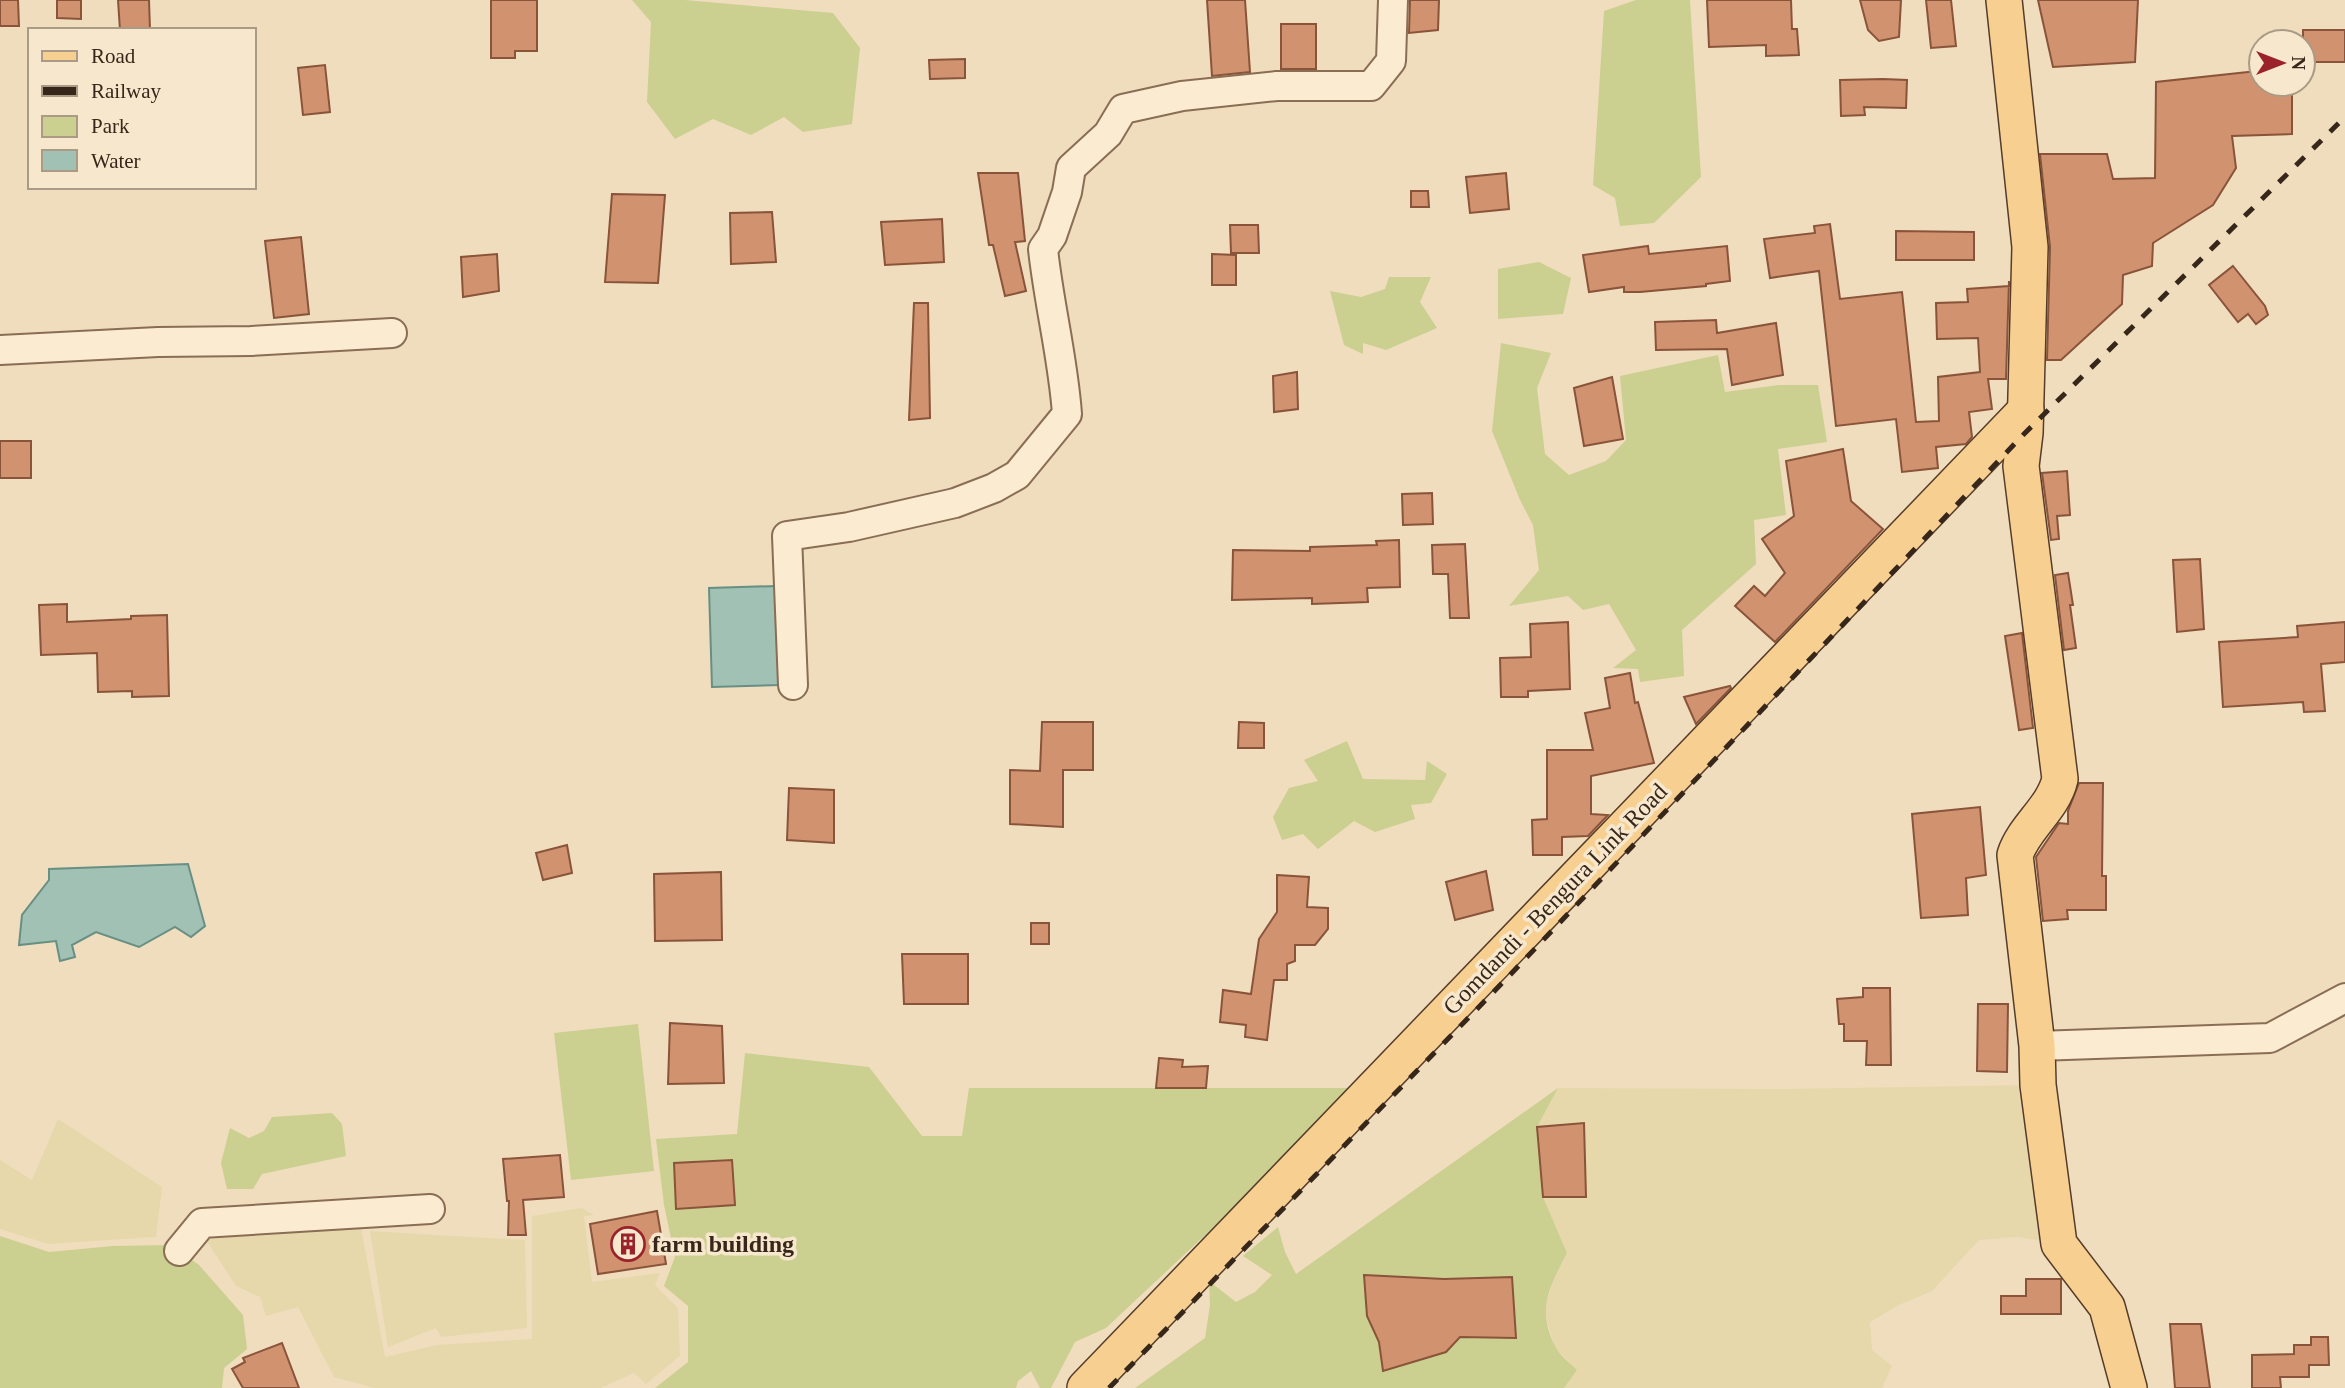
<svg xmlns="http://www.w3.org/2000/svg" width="2345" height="1388" viewBox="0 0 2345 1388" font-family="'Times New Roman',serif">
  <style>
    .farmland { fill: #e6d8aa }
    .green { fill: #cbcf90 }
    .water { fill: #a1c1b5; stroke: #688f83; stroke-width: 2 }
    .building { fill: #d19270; stroke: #89543a; stroke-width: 2 }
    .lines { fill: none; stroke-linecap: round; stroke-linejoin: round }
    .minor-casing { stroke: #896d55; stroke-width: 32 }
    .major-casing { stroke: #563c2a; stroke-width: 38 }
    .minor { stroke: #fbebd0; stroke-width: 28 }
    .major { stroke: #f7d091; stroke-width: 35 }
    .rail { stroke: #37271b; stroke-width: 5; stroke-dasharray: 12 12; stroke-linecap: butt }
    .labels { text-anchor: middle; stroke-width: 7; stroke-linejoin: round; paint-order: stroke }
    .street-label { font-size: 24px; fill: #37271b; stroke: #f7e8cd }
    .poi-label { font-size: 24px; font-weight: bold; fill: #37271b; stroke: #f7e8cd; text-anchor: start }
  </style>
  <rect width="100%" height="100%" fill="#f0ddbd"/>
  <g class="farmland">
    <path d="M 2038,1085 L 2059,1244 L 2019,1237 L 1979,1240 L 1932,1291 L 1899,1305 L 1870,1322 L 1872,1350 L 1892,1366 L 1882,1388 L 1564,1388 L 1577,1370 L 1555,1348 L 1544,1311 L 1553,1282 L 1567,1253 L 1543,1197 L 1537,1127 L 1558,1088 L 1782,1089 Z"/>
    <path d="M 58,1119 L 162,1187 L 156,1237 L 48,1244 L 0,1229 L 0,1160 L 32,1180 Z"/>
    <path d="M 582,1208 L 594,1215 L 584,1216 L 592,1282 L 660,1273 L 655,1285 L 678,1308 L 680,1356 L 646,1384 L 634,1373 L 601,1388 L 374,1388 L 334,1377 L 298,1307 L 266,1316 L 260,1297 L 236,1286 L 204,1237 L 361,1228 L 385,1357 L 437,1345 L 532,1339 L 532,1216 Z"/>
    <path d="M 370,1231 L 525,1240 L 527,1328 L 441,1337 L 436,1328 L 388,1347 Z"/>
  </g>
  <g class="green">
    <path d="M 632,0 L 685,0 L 833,13 L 860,48 L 852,124 L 803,132 L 784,117 L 751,135 L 713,119 L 675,139 L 647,102 L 651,22 Z"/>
    <path d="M 1636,0 L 1690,0 L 1701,177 L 1654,223 L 1620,226 L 1615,198 L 1593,185 L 1604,11 Z"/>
    <path d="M 1539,262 L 1571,278 L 1563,314 L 1498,319 L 1498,269 Z"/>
    <path d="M 1389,277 L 1431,277 L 1420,302 L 1437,328 L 1386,350 L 1363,343 L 1363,354 L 1344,345 L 1330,291 L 1361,297 L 1385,289 Z"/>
    <path d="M 1501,343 L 1551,353 L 1537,388 L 1545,454 L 1569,475 L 1606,461 L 1626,440 L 1620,376 L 1718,355 L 1725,392 L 1779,385 L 1818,385 L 1827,442 L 1778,449 L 1786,515 L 1754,520 L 1756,564 L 1682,630 L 1684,676 L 1640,682 L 1638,669 L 1613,668 L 1636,650 L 1609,604 L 1583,610 L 1568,596 L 1509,606 L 1539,570 L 1533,525 L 1520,500 L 1492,431 Z"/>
    <path d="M 1347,741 L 1363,779 L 1425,780 L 1427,761 L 1447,774 L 1431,803 L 1411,805 L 1415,819 L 1375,832 L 1354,821 L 1318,849 L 1303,834 L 1282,840 L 1273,817 L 1289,788 L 1318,781 L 1304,760 Z"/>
    <path d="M 638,1024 L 654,1171 L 571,1180 L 554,1033 Z"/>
    <path d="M 745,1053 L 869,1067 L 922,1136 L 962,1136 L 969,1088 L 1362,1088 L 1106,1328 L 1075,1342 L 1051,1388 L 1040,1388 L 1031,1371 L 1018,1381 L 1016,1388 L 655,1388 L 688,1362 L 688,1306 L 664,1286 L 675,1257 L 664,1205 L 656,1139 L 737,1134 Z"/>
    <path d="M 1558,1088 L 1537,1127 L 1543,1197 L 1567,1253 C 1550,1287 1536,1308 1555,1346 C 1559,1355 1570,1363 1577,1370 L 1564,1388 L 1135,1388 L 1205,1338 L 1210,1305 L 1209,1281 L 1236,1302 L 1255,1292 L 1272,1275 L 1243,1256 L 1278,1227 L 1285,1252 L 1296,1274 Z"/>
    <path d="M 332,1113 L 342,1124 L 346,1156 L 262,1174 L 253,1189 L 227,1189 L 221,1163 L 230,1128 L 249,1138 L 264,1131 L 272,1117 Z"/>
    <path d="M 0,1236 L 49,1252 L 113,1246 L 171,1245 L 199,1265 L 243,1315 L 247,1349 L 224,1368 L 222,1388 L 0,1388 Z"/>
  </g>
  <g class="water">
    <path d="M 776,586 L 780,685 L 712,687 L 709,588 Z"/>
    <path d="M 188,864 L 205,926 L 191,937 L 175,927 L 139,947 L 96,932 L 72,945 L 75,957 L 60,961 L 56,941 L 19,945 L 22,915 L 49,880 L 49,869 Z"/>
  </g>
  <g class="building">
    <path d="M 0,0 L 18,0 L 19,26 L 0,26 Z"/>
    <path d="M 57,0 L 81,0 L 81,19 L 57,18 Z"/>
    <path d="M 118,0 L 149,0 L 150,30 L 120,30 Z"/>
    <path d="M 491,0 L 537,0 L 537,51 L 515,51 L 515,58 L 491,58 Z"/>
    <path d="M 1207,0 L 1245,0 L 1250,72 L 1212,76 Z"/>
    <path d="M 1410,0 L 1439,0 L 1438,30 L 1409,33 Z"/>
    <path d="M 1707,0 L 1791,0 L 1792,29 L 1797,29 L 1799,55 L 1766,56 L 1766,45 L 1709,47 Z"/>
    <path d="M 1860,0 L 1901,0 L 1899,37 L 1879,41 L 1868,30 Z"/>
    <path d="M 1926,0 L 1951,0 L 1956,46 L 1931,48 Z"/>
    <path d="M 2038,0 L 2138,0 L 2135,62 L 2053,67 Z"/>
    <rect x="1281" y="24" width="35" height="45"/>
    <rect x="2303" y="30" width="42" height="32"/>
    <path d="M 965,59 L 965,78 L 930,79 L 929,60 Z"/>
    <path d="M 325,65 L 330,112 L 303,115 L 298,68 Z"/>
    <path d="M 2248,72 L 2261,72 L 2261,84 L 2292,84 L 2292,134 L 2232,136 L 2236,168 L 2213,205 L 2153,243 L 2152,266 L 2123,275 L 2122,304 L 2061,360 L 2047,360 L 2050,247 L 2040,154 L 2107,154 L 2113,179 L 2155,178 L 2156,82 Z"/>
    <path d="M 1883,79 L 1907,80 L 1906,108 L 1864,107 L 1865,115 L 1841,116 L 1840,80 Z"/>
    <path d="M 978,173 L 1018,173 L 1025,241 L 1015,242 L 1026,291 L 1005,296 L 993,245 L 989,245 Z"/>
    <path d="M 1506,173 L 1509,209 L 1470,213 L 1466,177 Z"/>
    <path d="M 1411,191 L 1428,191 L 1429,207 L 1411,207 Z"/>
    <path d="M 612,194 L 665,195 L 658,283 L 605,282 Z"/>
    <path d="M 772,212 L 776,262 L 731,264 L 730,213 Z"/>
    <path d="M 942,219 L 944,262 L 885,265 L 881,222 Z"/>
    <path d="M 1830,224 L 1840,299 L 1902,292 L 1916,422 L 1939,421 L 1938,377 L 1980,372 L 1978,338 L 1937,339 L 1936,303 L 1968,302 L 1967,289 L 2009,286 L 2009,281 L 2006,379 L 1988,379 L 1992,409 L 1969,412 L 1972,437 L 1966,444 L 1936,447 L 1938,468 L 1902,472 L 1896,419 L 1836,426 L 1819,271 L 1770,278 L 1764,239 L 1815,233 L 1814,226 Z"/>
    <path d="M 1230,225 L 1258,225 L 1259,253 L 1231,253 Z"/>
    <path d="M 1896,231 L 1974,232 L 1974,260 L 1896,260 Z"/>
    <path d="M 301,237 L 309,314 L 274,318 L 265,241 Z"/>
    <path d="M 1648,246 L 1649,254 L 1727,246 L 1730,281 L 1706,284 L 1706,286 L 1640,292 L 1624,292 L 1624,287 L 1589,292 L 1583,255 Z"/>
    <path d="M 497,254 L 499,291 L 463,297 L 461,257 Z"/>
    <path d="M 1212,254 L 1236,255 L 1236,285 L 1212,285 Z"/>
    <path d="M 2233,266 L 2265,306 L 2268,315 L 2256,324 L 2248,314 L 2238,322 L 2209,285 Z"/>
    <path d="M 914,303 L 928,303 L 930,418 L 909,420 Z"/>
    <path d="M 1716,320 L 1717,333 L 1776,323 L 1783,375 L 1732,385 L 1727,349 L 1656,350 L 1655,322 Z"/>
    <path d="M 1297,372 L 1298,409 L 1274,412 L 1273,376 Z"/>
    <path d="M 1612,377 L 1623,439 L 1584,446 L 1574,388 Z"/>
    <rect x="0" y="441" width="31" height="37"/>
    <path d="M 1843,449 L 1851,501 L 1883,529 L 1775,642 L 1735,606 L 1754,586 L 1765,596 L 1785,573 L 1762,539 L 1794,516 L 1786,461 Z"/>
    <path d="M 2067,471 L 2070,515 L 2057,516 L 2059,539 L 2051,540 L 2042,473 Z"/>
    <path d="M 1432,493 L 1433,524 L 1403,525 L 1402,494 Z"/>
    <path d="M 1399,540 L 1400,587 L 1367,588 L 1368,602 L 1312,604 L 1312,598 L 1232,600 L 1233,550 L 1310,551 L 1310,547 L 1377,545 L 1376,541 Z"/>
    <path d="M 1465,544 L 1469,618 L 1450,618 L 1448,574 L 1433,574 L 1432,545 Z"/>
    <path d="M 2200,559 L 2204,629 L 2177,632 L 2173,560 Z"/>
    <path d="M 2068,573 L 2073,605 L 2070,605 L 2076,648 L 2064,650 L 2055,575 Z"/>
    <path d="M 67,604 L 67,622 L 131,619 L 131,616 L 167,615 L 169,696 L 132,697 L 132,691 L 98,692 L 97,653 L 41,655 L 39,605 Z"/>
    <path d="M 1568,622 L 1570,689 L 1528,691 L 1528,697 L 1501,697 L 1500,658 L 1531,657 L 1530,624 Z"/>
    <path d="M 2345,622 L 2345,662 L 2321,664 L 2325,711 L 2304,712 L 2303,702 L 2223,707 L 2219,642 L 2298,637 L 2297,626 Z"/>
    <path d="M 2022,633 L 2033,728 L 2019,730 L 2005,636 Z"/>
    <path d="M 1630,673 L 1635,703 L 1638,702 L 1654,763 L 1591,776 L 1591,814 L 1608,815 L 1588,836 L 1562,837 L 1562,855 L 1533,855 L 1532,820 L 1547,819 L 1547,750 L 1593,750 L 1585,713 L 1610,708 L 1605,678 Z"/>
    <path d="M 1730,686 L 1731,688 L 1696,724 L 1684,697 Z"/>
    <path d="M 1042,722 L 1093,722 L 1093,770 L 1063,770 L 1063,827 L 1010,824 L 1010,770 L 1040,771 Z"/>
    <path d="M 1239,722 L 1264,723 L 1264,748 L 1238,748 Z"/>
    <path d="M 2079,783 L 2103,783 L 2102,876 L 2106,876 L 2106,910 L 2067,910 L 2068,919 L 2043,921 L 2036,857 L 2059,823 L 2068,824 L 2068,811 Z"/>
    <path d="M 789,788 L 834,790 L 834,843 L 787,840 Z"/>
    <path d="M 1980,807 L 1986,875 L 1966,878 L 1968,915 L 1921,918 L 1912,814 Z"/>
    <path d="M 567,845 L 572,873 L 543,880 L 536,853 Z"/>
    <path d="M 1486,871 L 1493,910 L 1455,920 L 1446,882 Z"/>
    <path d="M 721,872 L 722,940 L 655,941 L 654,874 Z"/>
    <path d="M 1277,875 L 1309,877 L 1307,907 L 1328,908 L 1328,929 L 1315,945 L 1295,945 L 1295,961 L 1287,964 L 1287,980 L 1274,980 L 1267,1040 L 1245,1037 L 1246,1025 L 1220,1022 L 1223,990 L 1251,994 L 1259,939 L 1277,912 Z"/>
    <rect x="1031" y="923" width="18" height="21"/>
    <path d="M 902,954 L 968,954 L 968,1004 L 904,1004 Z"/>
    <path d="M 1863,988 L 1890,988 L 1891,1065 L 1866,1065 L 1867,1041 L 1844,1041 L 1844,1024 L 1839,1024 L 1837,999 L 1863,997 Z"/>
    <path d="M 1978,1004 L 2008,1004 L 2007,1072 L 1977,1071 Z"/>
    <path d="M 670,1023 L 722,1026 L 724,1083 L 668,1084 Z"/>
    <path d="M 1159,1058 L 1183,1060 L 1182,1067 L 1208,1066 L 1206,1088 L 1156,1088 Z"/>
    <path d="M 1584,1123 L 1586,1197 L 1543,1197 L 1537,1127 Z"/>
    <path d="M 560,1155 L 564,1197 L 523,1200 L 526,1235 L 508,1235 L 509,1201 L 507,1201 L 503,1159 Z"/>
    <path d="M 732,1160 L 735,1205 L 676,1209 L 674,1163 Z"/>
    <path d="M 657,1211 L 666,1264 L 598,1274 L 590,1224 Z"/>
    <path d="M 1364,1275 L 1444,1279 L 1512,1277 L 1516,1338 L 1460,1337 L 1446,1352 L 1383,1371 L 1379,1342 L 1367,1316 Z"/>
    <path d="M 2026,1279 L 2061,1279 L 2061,1314 L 2001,1314 L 2001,1296 L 2026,1296 Z"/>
    <path d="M 2170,1324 L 2201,1324 L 2210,1388 L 2175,1388 Z"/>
    <path d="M 2311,1337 L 2328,1337 L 2329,1365 L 2309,1365 L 2309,1377 L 2280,1377 L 2281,1388 L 2252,1388 L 2252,1355 L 2294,1354 L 2294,1345 L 2311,1345 Z"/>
    <path d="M 282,1343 L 299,1388 L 243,1388 L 232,1369 L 245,1362 L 243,1358 Z"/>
  </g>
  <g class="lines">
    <g class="minor-casing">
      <g id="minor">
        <path d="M 0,350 L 158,342 L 251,341 L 392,333"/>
        <path d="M 793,685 L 787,536 L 849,527 L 955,503 L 994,488 L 1017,475 L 1067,414 C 1063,358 1049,305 1043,249 L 1052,236 L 1067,192 L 1071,168 L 1108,134 L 1123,109 L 1182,96 L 1277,86 L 1371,86 L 1391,61 L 1393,0"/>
        <path d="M 2037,1046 L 2270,1038 L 2345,998"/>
        <path d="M 179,1251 L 202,1223 L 430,1209"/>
      </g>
    </g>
    <g class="major-casing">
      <g id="major">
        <path d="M 2004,0 L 2030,247 L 2025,433 L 2021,466 L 2060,779 C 2053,809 2024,827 2015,855 L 2037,1046 L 2038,1085 L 2059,1244 L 2107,1307 L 2129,1388"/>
        <path d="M 1085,1388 L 2026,410"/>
      </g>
    </g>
    <use href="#minor" class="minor"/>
    <use href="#major" class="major"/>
    <path class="rail" d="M 1109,1388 L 1508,977 L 2025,433 L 2345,117"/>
  </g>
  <defs>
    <g id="building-ring" transform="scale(1.75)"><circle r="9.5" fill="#f7e8cd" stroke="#9b222a" stroke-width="1.5"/><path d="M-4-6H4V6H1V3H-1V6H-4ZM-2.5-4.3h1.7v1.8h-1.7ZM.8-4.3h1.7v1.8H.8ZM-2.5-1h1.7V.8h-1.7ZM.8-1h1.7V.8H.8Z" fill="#9b222a"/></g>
  </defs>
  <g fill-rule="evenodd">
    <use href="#building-ring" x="628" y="1244"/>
  </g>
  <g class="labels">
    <g class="street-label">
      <text transform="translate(1555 899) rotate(-46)" y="8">Gomdandi - Bengura Link Road</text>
    </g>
    <g class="poi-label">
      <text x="652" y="1252">farm building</text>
    </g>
  </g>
  <rect x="28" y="28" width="228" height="161" fill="#f7e8cd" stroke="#aa9b86" stroke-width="2"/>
  <rect x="42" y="51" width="35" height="10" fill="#f7d091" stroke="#aa9b86" stroke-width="2"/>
  <text x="91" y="63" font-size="21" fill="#37271b">Road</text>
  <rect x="42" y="86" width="35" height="10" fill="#37271b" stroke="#aa9b86" stroke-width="2"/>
  <text x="91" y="98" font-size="21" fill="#37271b">Railway</text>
  <rect x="42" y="116" width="35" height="21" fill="#cbcf90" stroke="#aa9b86" stroke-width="2"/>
  <text x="91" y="133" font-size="21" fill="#37271b">Park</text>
  <rect x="42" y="150" width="35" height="21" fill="#a1c1b5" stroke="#aa9b86" stroke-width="2"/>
  <text x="91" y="168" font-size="21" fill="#37271b">Water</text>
  <g transform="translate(2282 63) rotate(90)"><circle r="33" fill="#f7e8cd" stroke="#aa9b86" stroke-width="2"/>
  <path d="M0-5L12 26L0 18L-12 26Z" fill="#9b222a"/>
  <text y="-10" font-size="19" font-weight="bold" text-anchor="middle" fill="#37271b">N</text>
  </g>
</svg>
